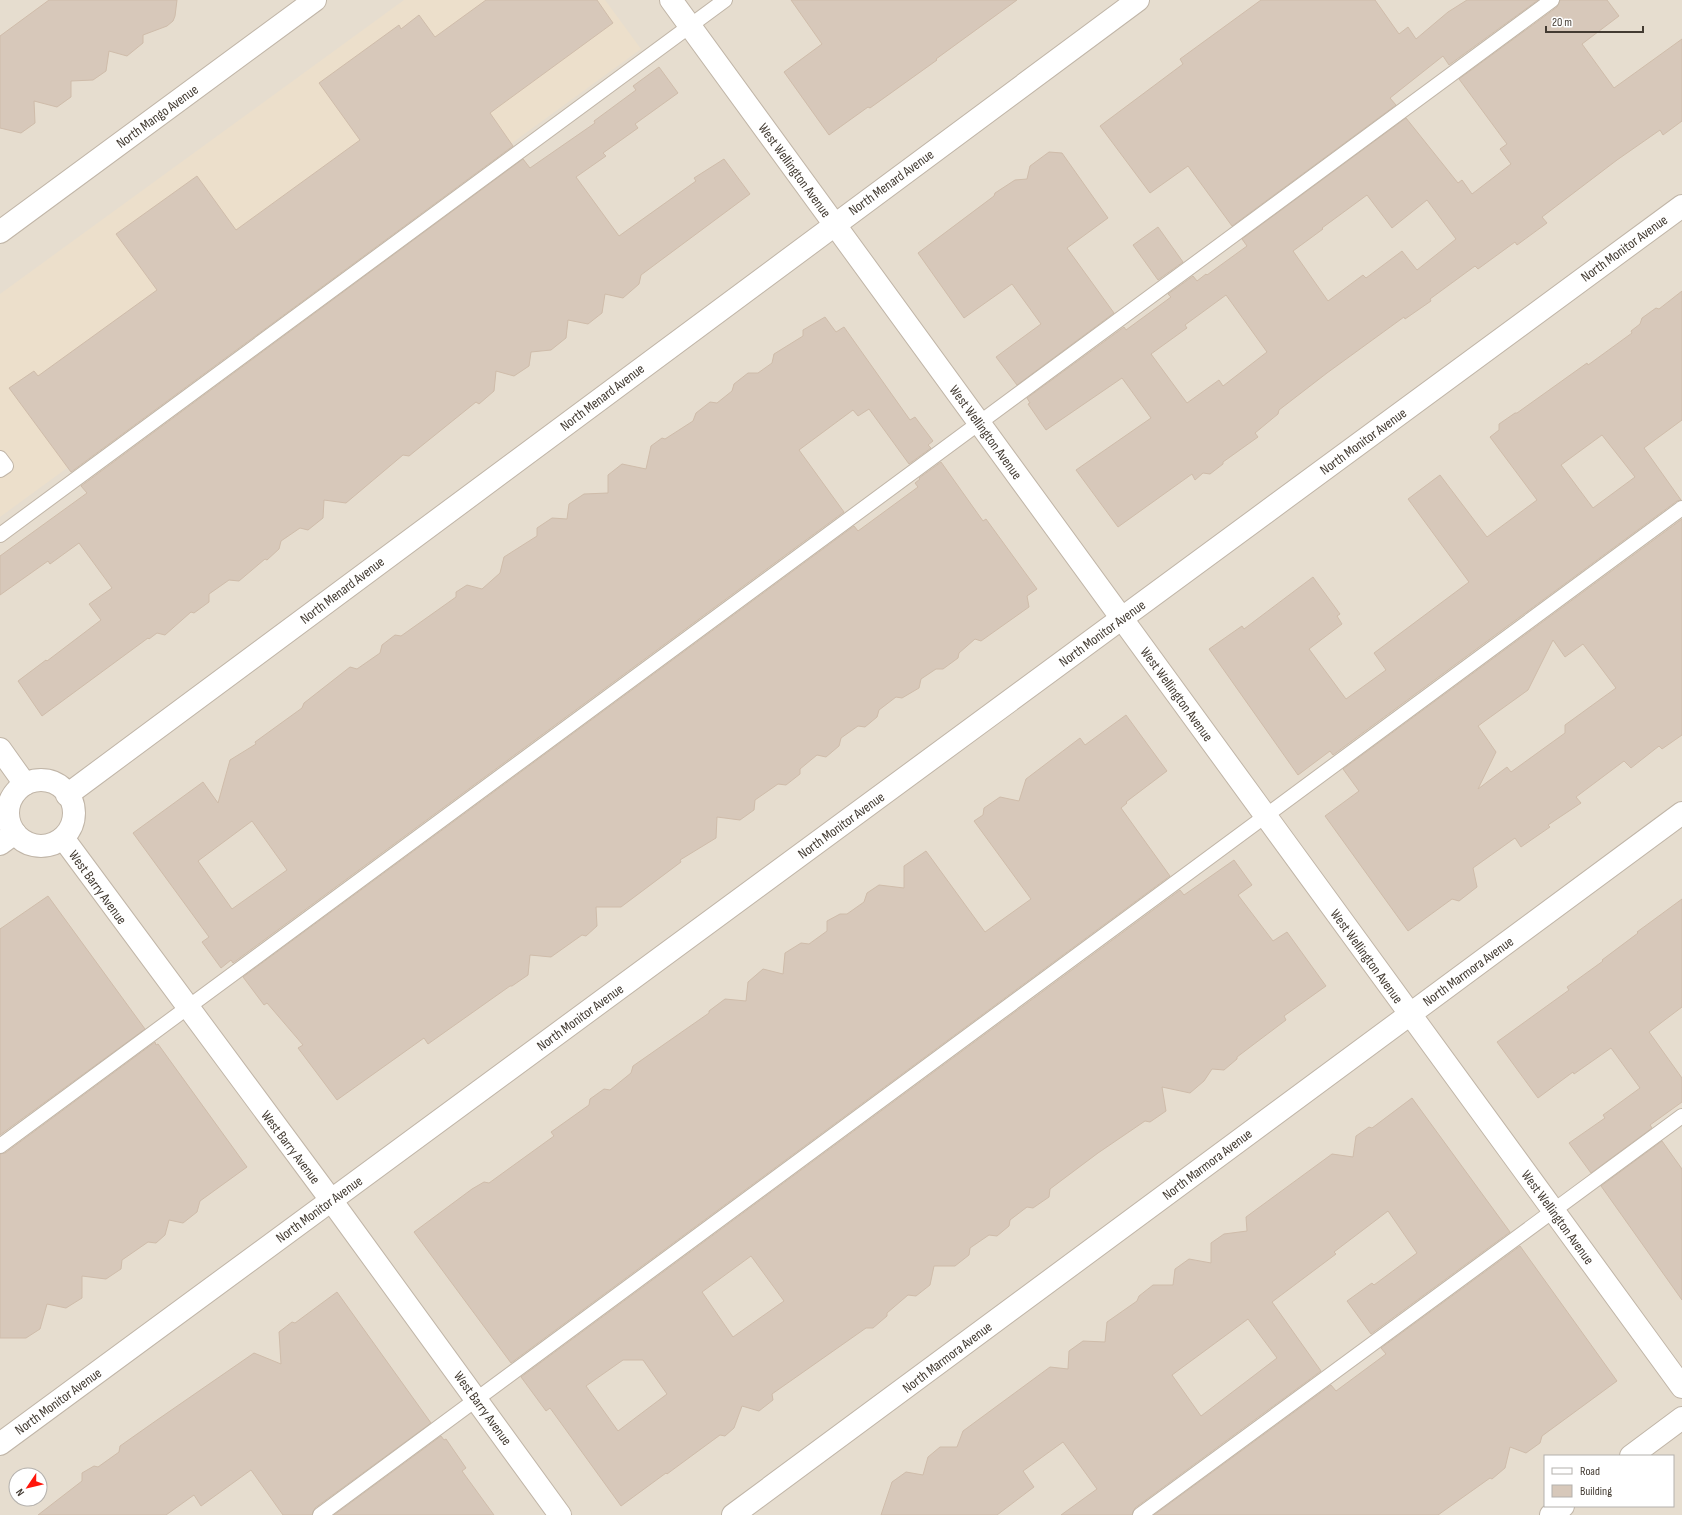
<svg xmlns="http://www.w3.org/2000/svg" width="1682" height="1515" viewBox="0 0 1682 1515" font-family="'Sofia Sans Condensed',sans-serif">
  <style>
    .residential { fill: #e6ddcf; fill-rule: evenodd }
    .education { fill: #ecdfcb }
    .building { fill: #d7c8ba; stroke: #cfbcaa; fill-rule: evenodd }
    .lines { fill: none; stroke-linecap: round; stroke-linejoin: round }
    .service-casing { stroke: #c0b5a7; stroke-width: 16 }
    .minor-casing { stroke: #c0b5a7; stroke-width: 24 }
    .service { stroke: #fff; stroke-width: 14 }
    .minor { stroke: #fff; stroke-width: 22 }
    .labels { text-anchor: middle; stroke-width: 3; stroke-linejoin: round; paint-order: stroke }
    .street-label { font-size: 14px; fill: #433b32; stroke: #fff }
  </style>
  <rect width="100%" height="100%" fill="#f2ebe2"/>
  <path class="residential" d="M 0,0 L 1682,0 L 1682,1515 L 0,1515 ZM 1545,1456 L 1673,1456 L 1673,1506 L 1545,1506 ZM 16,1475 L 40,1475 L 40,1499 L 16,1499 Z"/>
  <path class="education" d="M 404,0 L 605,0 L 641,49 L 0,517 L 0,294 Z"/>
  <g class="building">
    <path d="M 49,0 L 177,0 L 175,16 L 173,21 L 167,26 L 143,35 L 143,43 L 127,56 L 109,51 L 106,71 L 93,80 L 71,81 L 71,97 L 57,107 L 34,101 L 35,123 L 21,133 L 0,128 L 0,36 Z"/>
    <path d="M 486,0 L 597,0 L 613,23 L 490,113 L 513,146 L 71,472 L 9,388 L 34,371 L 38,376 L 157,290 L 116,234 L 197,176 L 236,230 L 360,140 L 319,83 L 399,25 L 401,29 L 419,15 L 435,37 Z"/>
    <path d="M 791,0 L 1017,0 L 936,59 L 937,60 L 870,108 L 868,107 L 829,135 L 784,72 L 822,44 Z"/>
    <path d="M 1261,0 L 1375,0 L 1399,34 L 1408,27 L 1416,39 L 1448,12 L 1467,0 L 1538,0 L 1449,65 L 1443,56 L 1390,98 L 1396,105 L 1232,226 L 1188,166 L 1150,193 L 1100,126 L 1183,64 L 1180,59 Z"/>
    <path d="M 1560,0 L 1607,0 L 1619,16 L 1582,44 L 1614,88 L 1682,39 L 1682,121 L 1663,135 L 1660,130 L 1617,160 L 1542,217 L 1547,223 L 1517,245 L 1515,242 L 1478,269 L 1475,266 L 1430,299 L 1431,301 L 1405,319 L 1404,317 L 1327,373 L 1279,410 L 1278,414 L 1255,433 L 1258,437 L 1223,462 L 1223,464 L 1210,474 L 1203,473 L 1195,480 L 1192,474 L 1118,527 L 1076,470 L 1151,418 L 1122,378 L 1046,430 L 1028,404 L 1030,403 L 1027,398 L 1124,327 L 1126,330 L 1171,297 L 1168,294 L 1193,276 L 1197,281 L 1206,274 L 1207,275 L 1247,246 L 1242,239 L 1406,118 L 1458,183 L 1462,180 L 1472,194 L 1511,164 L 1500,149 L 1507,144 L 1459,79 L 1557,7 ZM 1367,195 L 1392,228 L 1427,200 L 1456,239 L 1417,270 L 1402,251 L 1366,278 L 1363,275 L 1328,301 L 1293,251 L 1323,229 L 1322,228 ZM 1226,295 L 1267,352 L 1223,386 L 1219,380 L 1187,403 L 1151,354 L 1187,328 L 1185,325 Z"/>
    <path d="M 659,67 L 678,93 L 635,124 L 638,128 L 603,153 L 606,156 L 576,177 L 619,236 L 696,181 L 694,178 L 724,159 L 750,194 L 641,275 L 639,284 L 623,298 L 605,294 L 602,313 L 588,324 L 568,320 L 566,338 L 551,350 L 531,352 L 529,366 L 514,376 L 496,371 L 494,391 L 479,404 L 476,402 L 409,456 L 403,455 L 346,503 L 324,500 L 323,518 L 308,530 L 300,528 L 281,541 L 279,549 L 267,560 L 265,559 L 239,581 L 229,580 L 209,594 L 209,602 L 194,613 L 191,612 L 165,635 L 157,633 L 149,639 L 148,638 L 42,716 L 18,681 L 46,660 L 47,661 L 101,620 L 89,604 L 112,588 L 79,543 L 50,564 L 48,561 L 0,595 L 0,556 L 87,493 L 81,486 L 523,159 L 530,168 L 595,123 L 594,121 L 636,90 L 633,86 Z"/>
    <path d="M 1049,152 L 1062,153 L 1108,218 L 1067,248 L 1114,313 L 1017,385 L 996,357 L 1041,324 L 1012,284 L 964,318 L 918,253 L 994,196 L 995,193 L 1015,180 L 1027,179 L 1030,166 Z"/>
    <path d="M 1158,227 L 1183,262 L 1158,280 L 1133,245 Z"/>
    <path d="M 1682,291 L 1682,420 L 1644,448 L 1681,500 L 1677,501 L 1333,755 L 1330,751 L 1298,775 L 1209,649 L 1242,626 L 1244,629 L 1313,577 L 1340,614 L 1337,616 L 1342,624 L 1309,649 L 1346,699 L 1386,670 L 1374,653 L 1469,582 L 1408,499 L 1440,475 L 1487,537 L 1537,500 L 1490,437 L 1499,430 L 1499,424 L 1515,413 L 1517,413 L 1587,363 L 1588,365 L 1632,333 L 1631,331 L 1640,324 L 1642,318 L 1656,308 L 1659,309 ZM 1602,435 L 1635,477 L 1593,508 L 1561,465 Z"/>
    <path d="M 825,317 L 836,332 L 844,327 L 910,420 L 915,417 L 933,441 L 928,445 L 931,448 L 909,464 L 869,409 L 858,416 L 853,410 L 799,450 L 844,512 L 233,963 L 231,960 L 221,968 L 202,942 L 209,937 L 133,833 L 203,782 L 218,803 L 230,760 L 256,744 L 255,742 L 302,708 L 304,703 L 350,667 L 357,669 L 380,653 L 382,645 L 395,635 L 401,636 L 456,597 L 456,592 L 467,585 L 482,589 L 500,573 L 504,557 L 537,536 L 537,528 L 552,518 L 567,519 L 569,504 L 584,494 L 608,493 L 608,475 L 622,464 L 646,469 L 651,446 L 662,438 L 665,439 L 693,421 L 696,413 L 710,402 L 717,403 L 732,391 L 734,384 L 748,373 L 758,373 L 772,363 L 774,354 L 803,336 L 803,330 ZM 252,821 L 287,870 L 232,909 L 198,861 Z"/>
    <path d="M 941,462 L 983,521 L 986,519 L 1037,589 L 1027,596 L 1029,607 L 981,641 L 975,639 L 959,653 L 958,658 L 943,669 L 936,669 L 921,679 L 919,688 L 902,698 L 896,697 L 879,710 L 877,717 L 865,727 L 858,726 L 841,738 L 839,746 L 826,757 L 817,755 L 800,769 L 800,774 L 786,785 L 778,784 L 755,800 L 754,810 L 740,820 L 717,817 L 716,838 L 680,860 L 681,862 L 621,907 L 596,907 L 597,926 L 586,936 L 582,935 L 551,957 L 530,955 L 528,975 L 512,986 L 510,986 L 428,1044 L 424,1038 L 337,1100 L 298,1048 L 303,1045 L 267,1003 L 264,1005 L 243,977 L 854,526 L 858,531 L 918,487 L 915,483 L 920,479 L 919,478 Z"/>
    <path d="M 1682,519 L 1682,735 L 1662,749 L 1659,746 L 1631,768 L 1624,761 L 1576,797 L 1581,803 L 1548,825 L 1550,827 L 1521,847 L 1515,838 L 1473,868 L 1477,887 L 1459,901 L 1452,899 L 1408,931 L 1325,816 L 1359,791 L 1343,769 ZM 1553,640 L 1565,657 L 1583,644 L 1616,688 L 1565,725 L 1565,733 L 1511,772 L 1507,767 L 1478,789 L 1496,752 L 1478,726 L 1528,690 Z"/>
    <path d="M 1126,715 L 1167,771 L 1126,802 L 1127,803 L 1121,808 L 1170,876 L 511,1363 L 414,1232 L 472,1189 L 484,1182 L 489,1183 L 554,1136 L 551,1132 L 589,1105 L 590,1099 L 604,1089 L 610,1090 L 631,1073 L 633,1066 L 709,1013 L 709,1011 L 725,999 L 746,1001 L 748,982 L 763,969 L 783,974 L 785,953 L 801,943 L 809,944 L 827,931 L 827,921 L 840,914 L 847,914 L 864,902 L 867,893 L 879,885 L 904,888 L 904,866 L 926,851 L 985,932 L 1031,899 L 974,821 L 983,815 L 984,808 L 1000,797 L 1019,801 L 1026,779 L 1080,738 L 1085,745 Z"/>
    <path d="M 1234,860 L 1252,885 L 1238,895 L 1273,941 L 1287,932 L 1326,986 L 1284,1016 L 1286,1020 L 1237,1057 L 1237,1059 L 1224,1070 L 1212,1069 L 1204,1081 L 1190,1093 L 1162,1087 L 1166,1111 L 1150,1122 L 1145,1121 L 1098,1153 L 1050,1189 L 1049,1197 L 1033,1208 L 1027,1207 L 1010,1220 L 1009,1226 L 997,1236 L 989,1235 L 970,1248 L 969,1255 L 955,1266 L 934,1266 L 930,1285 L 916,1296 L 908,1295 L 887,1313 L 887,1316 L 873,1328 L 866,1328 L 772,1394 L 773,1400 L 759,1411 L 742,1406 L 734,1428 L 725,1436 L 720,1435 L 667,1474 L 666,1473 L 621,1506 L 550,1408 L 546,1411 L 521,1377 L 1180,890 L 1184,895 ZM 751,1256 L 784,1301 L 733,1337 L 702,1292 ZM 623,1360 L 643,1360 L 667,1394 L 618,1431 L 586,1386 Z"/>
    <path d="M 48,896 L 145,1029 L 0,1135 L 0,929 Z"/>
    <path d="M 1682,899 L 1682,1007 L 1649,1032 L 1682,1078 L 1682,1102 L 1650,1125 L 1652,1128 L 1591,1173 L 1569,1143 L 1605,1118 L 1603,1115 L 1640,1088 L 1611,1048 L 1574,1074 L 1573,1072 L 1538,1098 L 1497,1042 L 1569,990 L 1567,987 L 1603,961 L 1602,960 L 1638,933 L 1637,932 Z"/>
    <path d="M 155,1042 L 156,1045 L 158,1044 L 247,1167 L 200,1201 L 197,1212 L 183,1223 L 169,1220 L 165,1235 L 156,1243 L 148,1242 L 122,1260 L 121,1269 L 106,1279 L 82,1276 L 82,1298 L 66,1308 L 47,1304 L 40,1329 L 26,1338 L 0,1338 L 0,1154 L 5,1153 Z"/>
    <path d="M 1412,1098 L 1510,1232 L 1371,1334 L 1347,1301 L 1372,1283 L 1374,1285 L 1417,1253 L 1388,1211 L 1334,1252 L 1336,1254 L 1272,1302 L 1321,1371 L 1135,1508 L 1132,1515 L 1061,1515 L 1097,1489 L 1063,1442 L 1023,1471 L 1034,1487 L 997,1515 L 881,1515 L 892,1482 L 906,1472 L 923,1475 L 928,1457 L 940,1447 L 957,1447 L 963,1431 L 1050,1367 L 1068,1369 L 1069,1351 L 1083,1341 L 1105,1342 L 1107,1322 L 1137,1301 L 1139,1296 L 1153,1285 L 1173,1285 L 1175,1269 L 1189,1259 L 1211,1263 L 1211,1243 L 1224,1234 L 1247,1231 L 1246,1217 L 1332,1154 L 1353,1157 L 1356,1136 L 1369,1127 L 1372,1128 ZM 1248,1319 L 1277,1358 L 1201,1416 L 1172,1375 Z"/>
    <path d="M 1662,1141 L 1682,1169 L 1682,1300 L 1601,1186 Z"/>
    <path d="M 1520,1246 L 1617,1381 L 1542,1436 L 1540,1443 L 1526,1453 L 1510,1447 L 1505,1468 L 1492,1479 L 1490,1478 L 1438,1515 L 1154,1515 L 1331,1385 L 1336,1391 L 1386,1354 L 1381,1348 Z"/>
    <path d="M 337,1292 L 431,1423 L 315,1508 L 312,1515 L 283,1515 L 251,1470 L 201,1506 L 194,1495 L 166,1515 L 38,1515 L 82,1481 L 82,1473 L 94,1466 L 98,1467 L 119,1452 L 120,1446 L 157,1420 L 254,1353 L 281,1364 L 279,1332 L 292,1322 L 295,1323 Z"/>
    <path d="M 441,1436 L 444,1440 L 446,1439 L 466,1468 L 462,1471 L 494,1515 L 334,1515 Z"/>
  </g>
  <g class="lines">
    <g class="service-casing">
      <g id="service">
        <path d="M 0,458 L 6,466 L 0,470"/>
        <path d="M 0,535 L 725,0"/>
        <path d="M 0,1146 L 1552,0"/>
        <path d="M 320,1515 L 1682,508"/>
        <path d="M 1140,1515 L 1682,1116"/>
      </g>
    </g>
    <g class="minor-casing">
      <g id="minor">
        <path d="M 671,0 L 1682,1387"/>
        <path d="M 0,232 L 315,0"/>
        <path d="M 0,749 L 25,784"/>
        <circle cx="41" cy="813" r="33"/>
        <path d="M 67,795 L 1138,0"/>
        <path d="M 63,838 L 331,1200 L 560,1515"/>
        <path d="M 0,844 L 15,833"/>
        <path d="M 0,1444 L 1682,206"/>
        <path d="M 1631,1456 L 1682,1418"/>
        <path d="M 733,1515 L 1682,813"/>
        <path d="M 1551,1515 L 1563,1506"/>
      </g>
    </g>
    <use href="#service" class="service"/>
    <use href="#minor" class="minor"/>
  </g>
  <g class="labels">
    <g class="street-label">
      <text transform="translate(157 116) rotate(-36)" y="5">North Mango Avenue</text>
      <text transform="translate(795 170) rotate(54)" y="5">West Wellington Avenue</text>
      <text transform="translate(891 182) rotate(-36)" y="5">North Menard Avenue</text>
      <text transform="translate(1624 248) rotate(-36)" y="5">North Monitor Avenue</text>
      <text transform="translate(602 397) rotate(-37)" y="5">North Menard Avenue</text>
      <text transform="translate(986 432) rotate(54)" y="5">West Wellington Avenue</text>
      <text transform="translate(1363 441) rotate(-36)" y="5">North Monitor Avenue</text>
      <text transform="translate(342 590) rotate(-37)" y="5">North Menard Avenue</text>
      <text transform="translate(1102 633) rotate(-36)" y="5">North Monitor Avenue</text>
      <text transform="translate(1177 694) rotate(54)" y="5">West Wellington Avenue</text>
      <text transform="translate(841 825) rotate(-36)" y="5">North Monitor Avenue</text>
      <text transform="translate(98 887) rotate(54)" y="5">West Barry Avenue</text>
      <text transform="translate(1367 956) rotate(54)" y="5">West Wellington Avenue</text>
      <text transform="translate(1468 971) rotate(-36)" y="5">North Marmora Avenue</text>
      <text transform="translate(580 1017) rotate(-36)" y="5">North Monitor Avenue</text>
      <text transform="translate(291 1147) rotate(53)" y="5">West Barry Avenue</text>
      <text transform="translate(1207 1164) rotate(-37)" y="5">North Marmora Avenue</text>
      <text transform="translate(319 1209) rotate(-36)" y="5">North Monitor Avenue</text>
      <text transform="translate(1558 1217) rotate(54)" y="5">West Wellington Avenue</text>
      <text transform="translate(947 1357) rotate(-37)" y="5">North Marmora Avenue</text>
      <text transform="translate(58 1401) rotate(-36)" y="5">North Monitor Avenue</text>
      <text transform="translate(483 1408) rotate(54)" y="5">West Barry Avenue</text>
    </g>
  </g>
  <rect x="1544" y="1455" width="130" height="52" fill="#ffffff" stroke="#b4b1ad"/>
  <rect x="1552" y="1468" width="20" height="6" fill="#ffffff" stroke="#b4b1ad"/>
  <text x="1580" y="1475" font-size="12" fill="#433b32">Road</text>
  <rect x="1552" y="1485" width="20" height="12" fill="#d7c8ba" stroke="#b4b1ad"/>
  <text x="1580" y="1495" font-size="12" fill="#433b32">Building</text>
  <g transform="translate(28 1487) rotate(235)"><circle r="19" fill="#ffffff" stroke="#b4b1ad"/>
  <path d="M0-3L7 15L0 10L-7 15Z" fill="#ff160b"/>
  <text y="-6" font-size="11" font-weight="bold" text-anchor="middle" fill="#433b32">N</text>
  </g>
  <path d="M1546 26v6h97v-6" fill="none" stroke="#433b32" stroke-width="2"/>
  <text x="1552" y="26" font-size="12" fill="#433b32" stroke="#ffffff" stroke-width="3" paint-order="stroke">20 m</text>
</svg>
